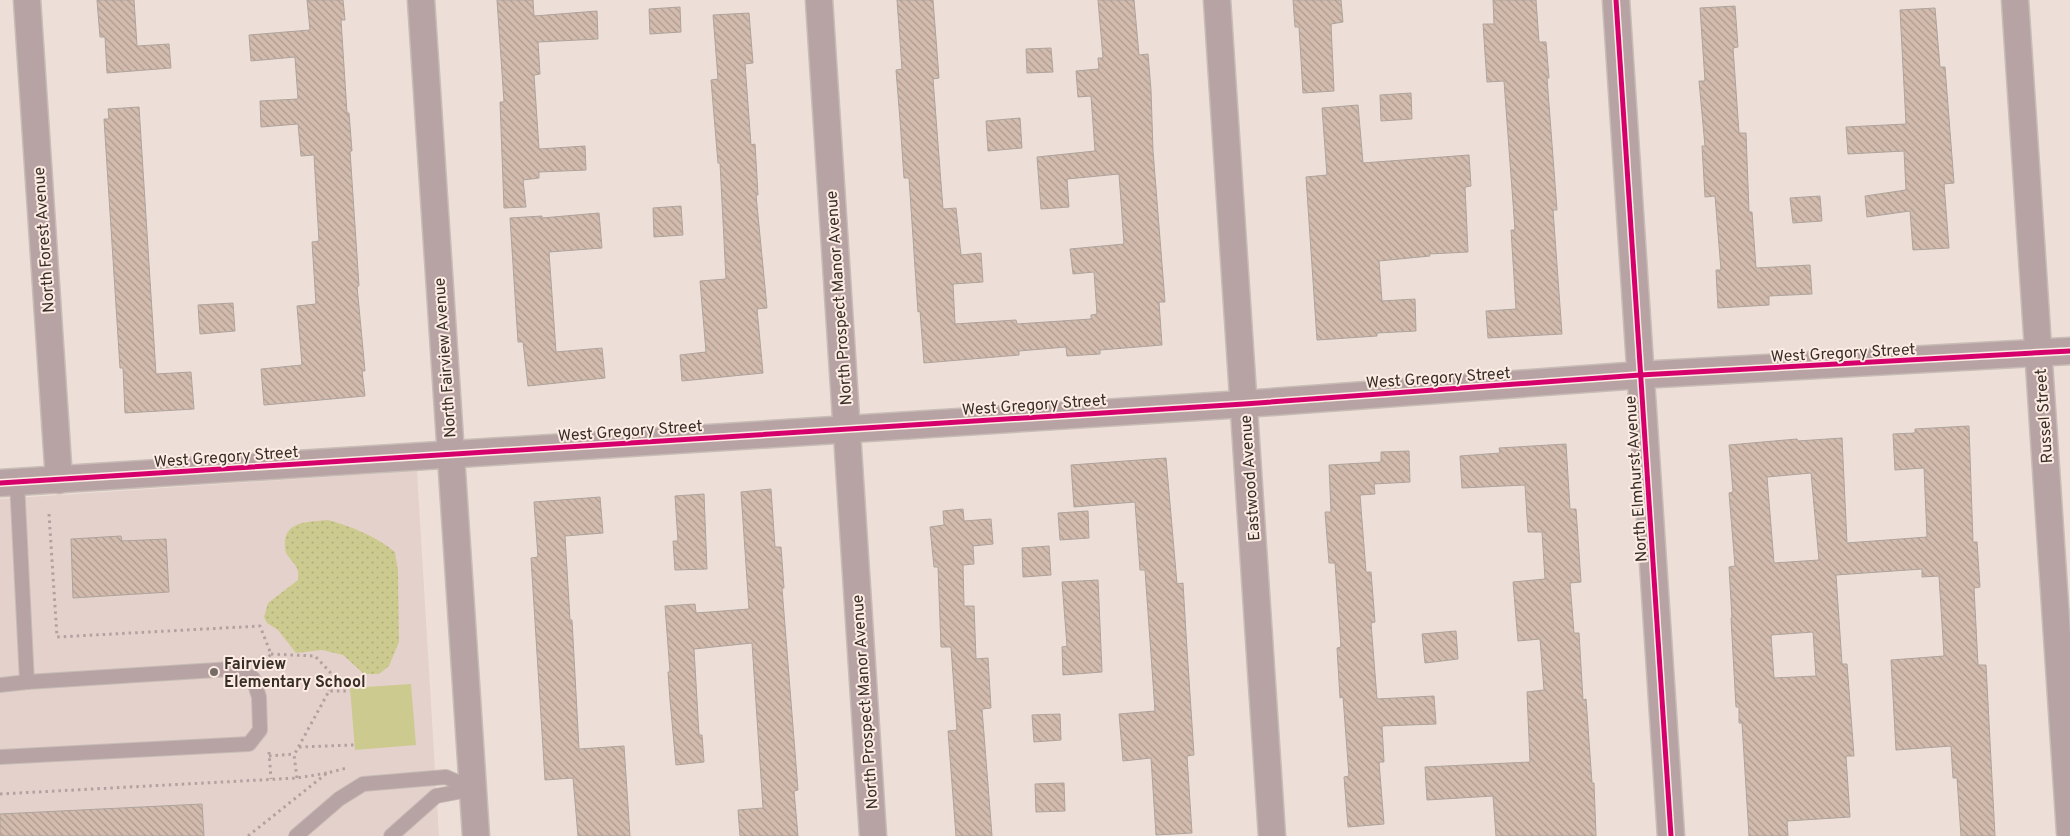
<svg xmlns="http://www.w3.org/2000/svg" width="2070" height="836" viewBox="0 0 2070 836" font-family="Overpass,sans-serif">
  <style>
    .education { fill: #e5d1cc }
    .green { fill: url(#green-dots) }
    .pitch { fill: #cdca90 }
    .building { fill: url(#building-back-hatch); stroke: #aea49d; fill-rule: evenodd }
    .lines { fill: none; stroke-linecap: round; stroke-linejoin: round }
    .lane-casing { stroke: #c7bcb6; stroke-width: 16 }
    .street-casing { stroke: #c7bcb6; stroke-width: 29 }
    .path { stroke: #b2a1a1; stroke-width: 3; stroke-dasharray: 2.5 4; stroke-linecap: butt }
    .lane { stroke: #b8a3a4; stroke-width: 14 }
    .street { stroke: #b8a3a4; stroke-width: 26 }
    .cycleway-casing { stroke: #fcece3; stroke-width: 8 }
    .cycleway { stroke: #d6006c; stroke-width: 5 }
    .poi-dot { fill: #776c65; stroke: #fcece3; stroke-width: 2 }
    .labels { text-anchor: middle; stroke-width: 4; stroke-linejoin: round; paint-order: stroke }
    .street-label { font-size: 16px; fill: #382e28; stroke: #fcece3 }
    .poi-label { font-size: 16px; font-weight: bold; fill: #382e28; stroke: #fcece3; text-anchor: start }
  </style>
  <defs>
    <pattern id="green-dots" width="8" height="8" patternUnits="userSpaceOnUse" patternTransform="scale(1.25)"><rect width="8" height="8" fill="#cdca90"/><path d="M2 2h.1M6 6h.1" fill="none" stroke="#b1ae7c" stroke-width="1.8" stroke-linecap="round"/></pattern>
    <pattern id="building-back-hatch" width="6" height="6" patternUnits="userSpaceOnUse" patternTransform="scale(1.25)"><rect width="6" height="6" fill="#d3bcae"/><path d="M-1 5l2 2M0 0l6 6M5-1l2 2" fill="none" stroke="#ac998e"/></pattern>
  </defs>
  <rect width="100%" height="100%" fill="#eddfd7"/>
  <path class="education" d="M 417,471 L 439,836 L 0,836 L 0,499 Z"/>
  <path class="green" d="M 328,520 C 351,526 377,537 395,552 L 398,571 L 399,642 L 389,666 L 379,674 L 364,674 L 343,655 L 322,650 L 296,653 L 278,630 L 267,623 L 264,617 L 268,603 L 298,580 C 300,567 294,565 288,556 C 285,552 285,549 285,544 C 284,520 311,522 328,520 Z"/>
  <path class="pitch" d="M 411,684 L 416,745 L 355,750 L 350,688 Z"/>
  <g class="building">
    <path d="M 97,0 L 134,0 L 137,46 L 169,44 L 171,68 L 107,73 L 105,37 L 100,37 Z"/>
    <path d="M 307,0 L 343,0 L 345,20 L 341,20 L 347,113 L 349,113 L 352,151 L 350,151 L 359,286 L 357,286 L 365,371 L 362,371 L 365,396 L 264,405 L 261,369 L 302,365 L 297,306 L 316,304 L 312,242 L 319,241 L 314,155 L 301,156 L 298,124 L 261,127 L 260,101 L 298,99 L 295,57 L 251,61 L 249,35 L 310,30 Z"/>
    <path d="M 497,0 L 533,0 L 534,16 L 597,11 L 598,39 L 538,42 L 540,74 L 534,75 L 539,149 L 585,146 L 586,170 L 539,172 L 539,178 L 523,180 L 526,207 L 504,208 L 500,102 L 504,102 Z"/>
    <path d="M 897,0 L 933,0 L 939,78 L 933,79 L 943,209 L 956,208 L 961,255 L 981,253 L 983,282 L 953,284 L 955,324 L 1016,320 L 1017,324 L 1091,319 L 1091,315 L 1097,314 L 1094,272 L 1073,274 L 1070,249 L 1124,244 L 1119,174 L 1067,179 L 1069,207 L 1041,209 L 1037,157 L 1095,151 L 1091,96 L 1078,97 L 1076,71 L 1099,69 L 1098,58 L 1103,58 L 1098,0 L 1134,0 L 1139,55 L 1148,54 L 1151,90 L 1153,151 L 1165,302 L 1159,302 L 1162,345 L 1100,350 L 1100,354 L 1067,356 L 1066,347 L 1019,351 L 1019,355 L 924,363 L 920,311 L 918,312 L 909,178 L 904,178 L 900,120 L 896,70 L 902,69 Z"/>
    <path d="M 1293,0 L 1341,0 L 1343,22 L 1331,24 L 1334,91 L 1303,93 L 1299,27 L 1295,27 Z"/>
    <path d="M 1493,0 L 1536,0 L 1539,42 L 1546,42 L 1549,78 L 1547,78 L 1557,210 L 1553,210 L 1562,334 L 1488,338 L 1486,311 L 1516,309 L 1511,230 L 1515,230 L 1504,81 L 1487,82 L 1483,24 L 1494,24 Z"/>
    <path d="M 1735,6 L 1738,47 L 1733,48 L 1739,133 L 1746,133 L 1749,212 L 1752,212 L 1756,268 L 1810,265 L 1812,294 L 1769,296 L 1769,305 L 1718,308 L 1716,270 L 1721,270 L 1715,196 L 1705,197 L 1702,146 L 1705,146 L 1699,81 L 1705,81 L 1700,8 Z"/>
    <path d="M 680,7 L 681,32 L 650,34 L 649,9 Z"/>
    <path d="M 1935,8 L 1940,67 L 1945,67 L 1954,183 L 1944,184 L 1949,248 L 1913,250 L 1910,211 L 1867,217 L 1865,196 L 1906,190 L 1904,151 L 1848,154 L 1846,127 L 1906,124 L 1900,10 Z"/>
    <path d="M 749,13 L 753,63 L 745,64 L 751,145 L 755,144 L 758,195 L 756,195 L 767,308 L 757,309 L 763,373 L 682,381 L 680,355 L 706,352 L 700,281 L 726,279 L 720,163 L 718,163 L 711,80 L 718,79 L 713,15 Z"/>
    <path d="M 1051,48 L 1053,72 L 1027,73 L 1026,49 Z"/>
    <path d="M 1411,93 L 1412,119 L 1381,121 L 1380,95 Z"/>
    <path d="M 1358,105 L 1363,163 L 1469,155 L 1471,186 L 1465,187 L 1468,252 L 1429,254 L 1430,256 L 1379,261 L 1382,301 L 1415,299 L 1416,331 L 1377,333 L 1377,336 L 1317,340 L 1306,177 L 1327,175 L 1322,108 Z"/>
    <path d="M 139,107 L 156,374 L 191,372 L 194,409 L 125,413 L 123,368 L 120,368 L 104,119 L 109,119 L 108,109 Z"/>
    <path d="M 1020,118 L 1022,148 L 988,151 L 986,121 Z"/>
    <path d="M 1820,196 L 1822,221 L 1793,223 L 1790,198 Z"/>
    <path d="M 681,206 L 683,235 L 654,237 L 653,208 Z"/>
    <path d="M 599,213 L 602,248 L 549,252 L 556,352 L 602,348 L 605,378 L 528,386 L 523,342 L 518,342 L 510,218 L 542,216 L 542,218 Z"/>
    <path d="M 233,303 L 235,331 L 200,334 L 198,305 Z"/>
    <path d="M 1969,426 L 1973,542 L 1977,542 L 1980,587 L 1974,588 L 1978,665 L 1986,665 L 1995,836 L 1961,836 L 1957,778 L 1953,778 L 1951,746 L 1896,750 L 1891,660 L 1944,656 L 1939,576 L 1922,577 L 1922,569 L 1836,575 L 1842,664 L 1847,664 L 1854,756 L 1846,756 L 1850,817 L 1787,821 L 1788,836 L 1749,836 L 1742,723 L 1739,723 L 1739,707 L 1736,707 L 1731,618 L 1732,618 L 1729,567 L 1735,566 L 1729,493 L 1733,492 L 1729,445 L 1797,439 L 1798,441 L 1842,438 L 1847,543 L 1927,537 L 1924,468 L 1895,470 L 1893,434 L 1915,433 L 1915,429 ZM 1811,473 L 1819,560 L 1774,563 L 1767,477 ZM 1813,632 L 1816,676 L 1774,678 L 1771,635 Z"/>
    <path d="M 1566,444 L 1570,509 L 1576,509 L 1581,582 L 1570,583 L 1574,633 L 1579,633 L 1583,700 L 1586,699 L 1592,783 L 1594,783 L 1596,836 L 1496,836 L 1493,796 L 1427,800 L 1425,767 L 1530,762 L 1527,692 L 1544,690 L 1540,639 L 1518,641 L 1513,582 L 1545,579 L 1542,532 L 1528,532 L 1525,485 L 1462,488 L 1460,456 L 1500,453 L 1499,448 Z"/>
    <path d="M 1409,451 L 1410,482 L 1374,484 L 1375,494 L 1360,495 L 1366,572 L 1371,572 L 1375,622 L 1371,623 L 1377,699 L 1434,696 L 1436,724 L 1382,726 L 1384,762 L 1379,762 L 1384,824 L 1348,827 L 1344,777 L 1349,776 L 1343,697 L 1340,698 L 1337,648 L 1341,647 L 1335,563 L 1329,563 L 1325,512 L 1331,512 L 1329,465 L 1381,462 L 1381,452 Z"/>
    <path d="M 1166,458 L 1177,584 L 1183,583 L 1186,634 L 1194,755 L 1187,756 L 1192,833 L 1156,835 L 1151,758 L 1123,761 L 1119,714 L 1155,711 L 1145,570 L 1140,570 L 1135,502 L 1074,507 L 1071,465 Z"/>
    <path d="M 771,489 L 775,547 L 781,547 L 784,588 L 782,588 L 798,790 L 794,791 L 798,836 L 740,836 L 738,810 L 763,808 L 752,643 L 694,649 L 699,735 L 702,735 L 704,762 L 676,765 L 670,700 L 668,672 L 670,672 L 665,606 L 695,604 L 696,613 L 749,609 L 741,492 Z"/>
    <path d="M 704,494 L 707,569 L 675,570 L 673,541 L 678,541 L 675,496 Z"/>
    <path d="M 600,497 L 603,533 L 565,536 L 570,620 L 572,620 L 579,749 L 624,746 L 630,836 L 578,836 L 573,778 L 545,780 L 531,558 L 538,557 L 534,502 Z"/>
    <path d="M 963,509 L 964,521 L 991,519 L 993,544 L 973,546 L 974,564 L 963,565 L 964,606 L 974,606 L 976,659 L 988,658 L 991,708 L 982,709 L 992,836 L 956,836 L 948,731 L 957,730 L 951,647 L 941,647 L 938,567 L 934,567 L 930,527 L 944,525 L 943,511 Z"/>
    <path d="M 1088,511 L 1089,538 L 1060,540 L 1058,513 Z"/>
    <path d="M 121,536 L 122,541 L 166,539 L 169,592 L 73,598 L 71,539 Z"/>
    <path d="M 1049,546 L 1051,575 L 1023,577 L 1022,548 Z"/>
    <path d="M 1098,580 L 1102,672 L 1063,675 L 1062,647 L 1067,646 L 1062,582 Z"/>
    <path d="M 1456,631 L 1458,659 L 1425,663 L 1422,634 Z"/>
    <path d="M 1060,714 L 1061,740 L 1034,742 L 1032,715 Z"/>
    <path d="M 1064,783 L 1065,811 L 1036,812 L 1035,784 Z"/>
    <path d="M 202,804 L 204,836 L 0,836 L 0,814 Z"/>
  </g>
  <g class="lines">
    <g class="lane-casing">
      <g id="lane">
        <path d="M 0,685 L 27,682 L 17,482"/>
        <path d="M 0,757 L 249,744 L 260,730 L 259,697 L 253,678 L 232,669 L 27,682"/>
        <path d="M 296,836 L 339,799 L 363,784 L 446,777 L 473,789"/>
        <path d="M 391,836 L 436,796 L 473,789"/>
      </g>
    </g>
    <g class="street-casing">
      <g id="street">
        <path d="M 27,0 L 59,480"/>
        <path d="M 421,0 L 476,836"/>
        <path d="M 819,0 L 873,836"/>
        <path d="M 1217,0 L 1272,836"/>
        <path d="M 1616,0 L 1671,836"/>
        <path d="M 2015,0 L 2070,832"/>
        <path d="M 0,483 L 1244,404 L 1640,375 L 2070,351"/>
      </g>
    </g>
    <g class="path">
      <path d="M 49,514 L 57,637 L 260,626 L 271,654 L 264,663"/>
      <path d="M 271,654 L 315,656 L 330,672 L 329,691"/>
      <path d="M 299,747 L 354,745"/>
      <path d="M 269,752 L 271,779"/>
      <path d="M 269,756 L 295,754"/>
      <path d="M 297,778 L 294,755 L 329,691 L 350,691"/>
      <path d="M 0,794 L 297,778 L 327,773"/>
      <path d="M 248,836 L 327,773 L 347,768"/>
    </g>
    <use href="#lane" class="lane"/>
    <use href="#street" class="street"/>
    <g class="cycleway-casing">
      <g id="cycleway">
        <path d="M 1616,0 L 1671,836"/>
        <path d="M 0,483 L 1244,404 L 1640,375 L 2070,351"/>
      </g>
    </g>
    <use href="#cycleway" class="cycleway"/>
  </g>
  <circle class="poi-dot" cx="214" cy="672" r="5"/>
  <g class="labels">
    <g class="street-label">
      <text transform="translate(43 240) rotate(-94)" y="6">North Forest Avenue</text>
      <text transform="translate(838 298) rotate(-94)" y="6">North Prospect Manor Avenue</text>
      <text transform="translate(1843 352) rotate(-3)" y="6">West Gregory Street</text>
      <text transform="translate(444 358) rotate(-94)" y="6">North Fairview Avenue</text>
      <text transform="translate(1438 377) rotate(-4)" y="6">West Gregory Street</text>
      <text transform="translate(1034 404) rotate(-4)" y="6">West Gregory Street</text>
      <text transform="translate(2043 416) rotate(-94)" y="6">Russel Street</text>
      <text transform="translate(630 430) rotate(-4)" y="6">West Gregory Street</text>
      <text transform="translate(226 456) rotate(-4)" y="6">West Gregory Street</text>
      <text transform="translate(1249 478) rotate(-94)" y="6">Eastwood Avenue</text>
      <text transform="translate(1635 479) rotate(-94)" y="6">North Elmhurst Avenue</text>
      <text transform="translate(864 702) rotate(-94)" y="6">North Prospect Manor Avenue</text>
    </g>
    <g class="poi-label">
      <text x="224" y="669">Fairview<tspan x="224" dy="18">Elementary School</tspan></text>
    </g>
  </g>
</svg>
